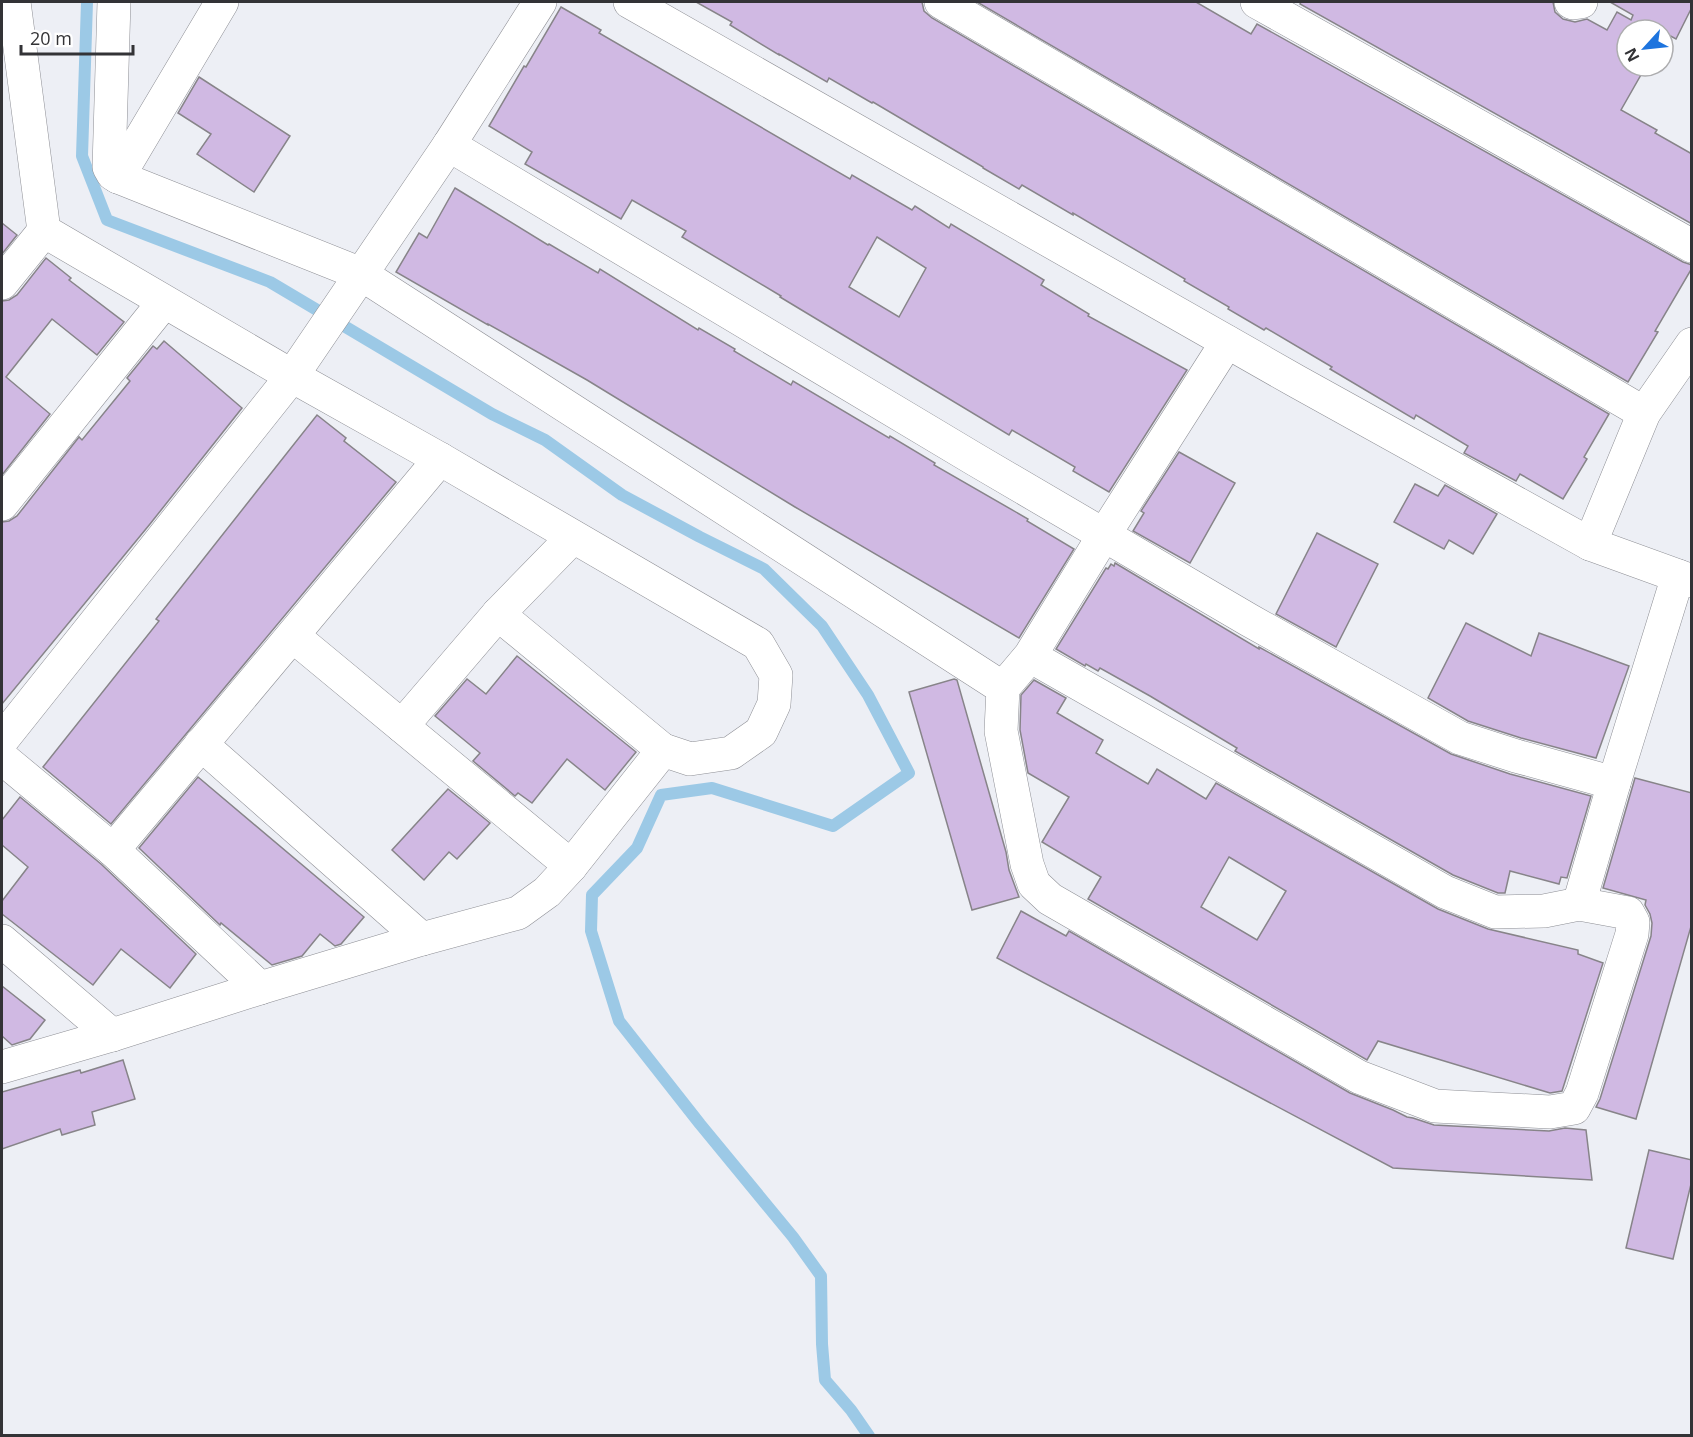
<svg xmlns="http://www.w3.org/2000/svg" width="1693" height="1437" viewBox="0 0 1693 1437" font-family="'Open Sans',sans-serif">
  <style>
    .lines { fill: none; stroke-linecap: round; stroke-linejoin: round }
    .stream { stroke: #9cc9e6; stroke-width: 12 }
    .building { fill: #d0b9e3; stroke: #878489; stroke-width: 1.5; fill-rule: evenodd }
    .minor-casing { stroke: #8e8f95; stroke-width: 34 }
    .minor { stroke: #fff; stroke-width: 33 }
  </style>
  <rect width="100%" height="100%" fill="#edeff5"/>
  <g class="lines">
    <path class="stream" d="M 87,2 L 82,156 L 107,220 L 270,282 L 492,414 L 545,440 L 622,495 L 700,537 L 764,569 L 822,626 L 868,695 L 909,773 L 833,826 L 712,788 L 661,795 L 637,848 L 592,895 L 591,931 L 619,1021 L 700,1124 L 793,1237 L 821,1276 L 822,1344 L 825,1380 L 851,1410 L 869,1436"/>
  </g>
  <g class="building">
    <path d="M 696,2 L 922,2 L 924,11 L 932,18 L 1609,414 L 1584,457 L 1587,459 L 1563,499 L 1520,474 L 1516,481 L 1464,453 L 1468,446 L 1416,415 L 1414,419 L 1330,369 L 1332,367 L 1266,328 L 1264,330 L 1228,309 L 1229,307 L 1184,281 L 1185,279 L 1073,213 L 1073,215 L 1022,185 L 1019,189 L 983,168 L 983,167 L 873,102 L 872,103 L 829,78 L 827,82 L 779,54 L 779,55 L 730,25 L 732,22 Z"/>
    <path d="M 977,2 L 1196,2 L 1251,34 L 1257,24 L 1683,262 L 1692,265 L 1692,268 L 1655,331 L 1658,332 L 1628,382 Z"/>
    <path d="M 1301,2 L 1553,2 L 1555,12 L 1563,19 L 1575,22 L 1587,19 L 1607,30 L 1617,12 L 1631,20 L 1633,15 L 1610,2 L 1692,2 L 1692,7 L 1676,39 L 1665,33 L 1663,36 L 1663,30 L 1627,30 L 1627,66 L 1646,66 L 1621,110 L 1657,130 L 1655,133 L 1692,154 L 1692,224 L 1300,4 Z"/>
    <path d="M 561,7 L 601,30 L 599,33 L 850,179 L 852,175 L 912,210 L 915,206 L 949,228 L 951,224 L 1044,280 L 1041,285 L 1089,314 L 1088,316 L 1187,370 L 1109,492 L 1073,471 L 1075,467 L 1012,430 L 1009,435 L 780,297 L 781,296 L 682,237 L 686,231 L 632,200 L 621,219 L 525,164 L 532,152 L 489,126 L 524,66 L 526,67 ZM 877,237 L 926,268 L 899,317 L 849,287 Z"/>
    <path d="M 199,77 L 290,136 L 254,192 L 197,154 L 211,134 L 178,113 Z"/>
    <path d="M 455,188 L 548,245 L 549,244 L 598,273 L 600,269 L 698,330 L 699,328 L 735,349 L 734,351 L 791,385 L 793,381 L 889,438 L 890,436 L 935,463 L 934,465 L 1028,519 L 1027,521 L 1074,549 L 1019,638 L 795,507 L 587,380 L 488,324 L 488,325 L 396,272 L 419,233 L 427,238 Z"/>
    <path d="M 2,223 L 17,235 L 2,254 Z"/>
    <path d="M 46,258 L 71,278 L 69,280 L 124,322 L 97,355 L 52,319 L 6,377 L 50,414 L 2,475 L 2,301 L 9,300 L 17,295 Z"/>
    <path d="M 164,341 L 242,408 L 150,524 L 2,704 L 2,522 L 9,521 L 17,516 L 79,437 L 82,440 L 130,381 L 127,378 L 153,346 L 157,349 Z"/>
    <path d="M 317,415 L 346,438 L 344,441 L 396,482 L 111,824 L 43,767 L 159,621 L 156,619 Z"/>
    <path d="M 1179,452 L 1235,483 L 1190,563 L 1133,531 L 1144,513 L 1141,511 Z"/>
    <path d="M 1415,484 L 1438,496 L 1445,485 L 1497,514 L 1473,554 L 1449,540 L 1444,549 L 1394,522 Z"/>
    <path d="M 1317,533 L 1378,564 L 1336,647 L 1276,614 Z"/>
    <path d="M 1115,563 L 1259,649 L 1259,647 L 1451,754 L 1510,774 L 1591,796 L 1567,878 L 1561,877 L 1559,884 L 1510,871 L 1505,893 L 1498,893 L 1453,875 L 1235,751 L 1237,748 L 1150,696 L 1100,668 L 1098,671 L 1086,664 L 1085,666 L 1056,649 L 1106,568 L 1108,569 L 1111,564 L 1114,566 Z"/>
    <path d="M 1466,623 L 1531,656 L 1539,633 L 1629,666 L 1596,758 L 1521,738 L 1468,721 L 1428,698 Z"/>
    <path d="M 517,656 L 636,752 L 605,790 L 567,759 L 532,803 L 518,793 L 515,796 L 473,761 L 480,753 L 435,716 L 467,679 L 486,694 Z"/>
    <path d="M 954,679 L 957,680 L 1006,852 L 1009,870 L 1019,897 L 972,910 L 909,692 Z"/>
    <path d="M 1034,680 L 1066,698 L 1057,713 L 1103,740 L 1096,753 L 1148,784 L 1157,769 L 1206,799 L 1216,783 L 1438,909 L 1488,929 L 1578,950 L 1578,954 L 1603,963 L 1562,1091 L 1550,1093 L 1378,1041 L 1367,1060 L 1088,899 L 1101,877 L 1042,842 L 1069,797 L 1028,773 L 1020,730 L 1021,695 ZM 1229,857 L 1286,891 L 1257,940 L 1201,907 Z"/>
    <path d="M 198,777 L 364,917 L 341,944 L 335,946 L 320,934 L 302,956 L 272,965 L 221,923 L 220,925 L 139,848 Z"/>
    <path d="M 1635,778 L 1692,793 L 1692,923 L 1636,1119 L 1596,1107 L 1600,1099 L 1651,936 L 1652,923 L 1650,914 L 1645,905 L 1646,900 L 1603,888 Z"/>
    <path d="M 448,789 L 490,823 L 457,859 L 449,852 L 424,880 L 392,850 Z"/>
    <path d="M 20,797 L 101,864 L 196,954 L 170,988 L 121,949 L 93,985 L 2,914 L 2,901 L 28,867 L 2,845 L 2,820 Z"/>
    <path d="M 1021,911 L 1066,936 L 1069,931 L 1350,1093 L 1393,1110 L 1407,1117 L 1413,1118 L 1434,1125 L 1549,1131 L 1565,1128 L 1586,1130 L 1592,1180 L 1393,1168 L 997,958 Z"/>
    <path d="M 2,986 L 45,1020 L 30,1039 L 12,1045 L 2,1036 Z"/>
    <path d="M 123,1060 L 135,1099 L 92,1112 L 95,1125 L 62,1135 L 60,1129 L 2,1149 L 2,1092 L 80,1070 L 81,1073 Z"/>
    <path d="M 1649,1150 L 1692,1160 L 1692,1180 L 1673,1259 L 1626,1248 Z"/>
  </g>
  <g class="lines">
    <g class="minor-casing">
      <g id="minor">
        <path d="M 14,2 L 44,231 L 292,376 L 440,459 L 758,644 L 776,675 L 774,704 L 761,732 L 731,753 L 690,759 L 663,750 L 571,866 L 547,892 L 518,913 L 422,939 L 260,988"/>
        <path d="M 114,2 L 109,167 L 113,174 L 118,177"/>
        <path d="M 222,2 L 118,177 L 361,274 L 1003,688"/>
        <path d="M 630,2 L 1296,381 L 1590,544 L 1692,581"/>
        <path d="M 941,2 L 1644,413"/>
        <path d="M 1257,2 L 1692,246"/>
        <path d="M 1571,2 L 1573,3 L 1581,2"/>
        <path d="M 449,145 L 976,460 L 1249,620 L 1460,738 L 1516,756 L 1614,783"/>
        <path d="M 2,283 L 44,231"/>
        <path d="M 2,504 L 164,302"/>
        <path d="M 1590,544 L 1644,413 L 1692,344"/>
        <path d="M 498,614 L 663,750"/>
        <path d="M 293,636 L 571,866"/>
        <path d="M 1030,656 L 1445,892 L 1495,912 L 1544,911 L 1579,904 L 1628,913 L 1633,922 L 1632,934 L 1582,1093 L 1574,1108 L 1550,1112 L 1435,1106 L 1359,1077 L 1050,899 L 1034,884 L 1027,864 L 1001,731 L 1003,688 L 1030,656 L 1104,535 L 1227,342"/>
        <path d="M 402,726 L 498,614 L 573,537"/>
        <path d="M 2,740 L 292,376 L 449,145 L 540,2"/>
        <path d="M 201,744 L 422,939"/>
        <path d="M 2,758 L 113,850 L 260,988 L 112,1035 L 2,1067"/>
        <path d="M 113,850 L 440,459"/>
        <path d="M 1579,904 L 1614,783 L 1678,576"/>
        <path d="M 2,941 L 112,1035"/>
      </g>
    </g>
    <use href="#minor" class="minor"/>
  </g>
  <rect width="1693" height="1437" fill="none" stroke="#333336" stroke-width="6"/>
  <g transform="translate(1645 48) rotate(243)"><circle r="28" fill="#ffffff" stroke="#adadaf" stroke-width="1.5"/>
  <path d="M0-4.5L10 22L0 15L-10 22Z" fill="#1d74de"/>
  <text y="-9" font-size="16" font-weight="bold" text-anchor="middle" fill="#333336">N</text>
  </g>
  <path d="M21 45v9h112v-9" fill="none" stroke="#333336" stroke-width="3"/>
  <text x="30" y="45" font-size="18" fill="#333336" stroke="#ffffff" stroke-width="4.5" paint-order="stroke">20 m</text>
</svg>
